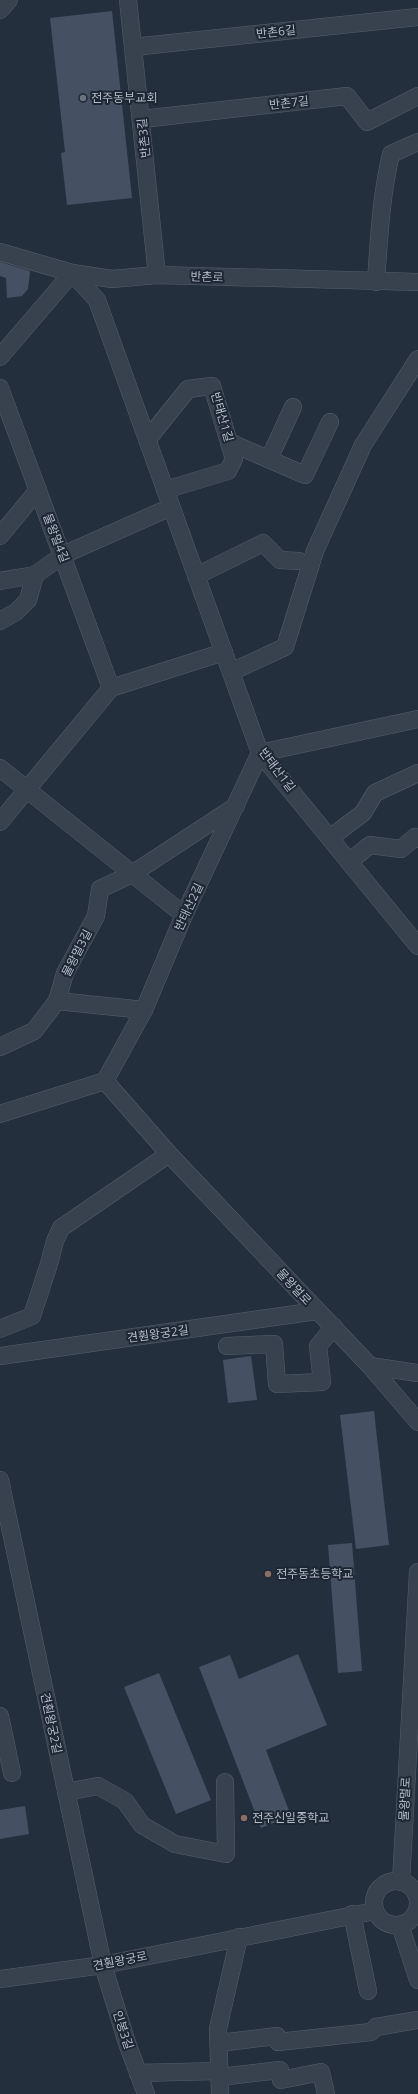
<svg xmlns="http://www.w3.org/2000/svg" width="418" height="2094" viewBox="0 0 418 2094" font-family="'Open Sans','Noto Sans KR',sans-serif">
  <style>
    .building { fill: #455162 }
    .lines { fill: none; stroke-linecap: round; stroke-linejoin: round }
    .minor-casing { stroke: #565f6c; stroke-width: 18 }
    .minor { stroke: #38414e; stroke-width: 17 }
    .worship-dot { fill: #6b7280; stroke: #1d2633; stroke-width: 1.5 }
    .education-dot { fill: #8d6e63; stroke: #1d2633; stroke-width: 1.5 }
    .labels { text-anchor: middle; stroke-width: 4; stroke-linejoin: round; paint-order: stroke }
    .street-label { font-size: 12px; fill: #b4bcc9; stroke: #1d2633 }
    .poi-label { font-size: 12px; fill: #b4bcc9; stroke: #1d2633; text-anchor: start }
  </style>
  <rect width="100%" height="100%" fill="#242f3e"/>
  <g class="building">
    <path d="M 112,11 L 132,198 L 67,205 L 61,153 L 65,152 L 50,18 Z"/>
    <path d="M 0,262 L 30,271 L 28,289 L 22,296 L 7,298 L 6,278 L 0,276 Z"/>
    <path d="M 251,1356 L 257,1400 L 228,1403 L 223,1360 Z"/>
    <path d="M 374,1411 L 389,1545 L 356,1549 L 340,1415 Z"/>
    <path d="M 352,1543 L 362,1671 L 338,1673 L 328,1545 Z"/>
    <path d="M 298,1654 L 327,1725 L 266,1750 L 291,1816 L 261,1828 L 199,1667 L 230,1655 L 239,1679 Z"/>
    <path d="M 159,1673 L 211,1800 L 176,1814 L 124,1687 Z"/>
    <path d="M 25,1806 L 29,1834 L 0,1839 L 0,1810 Z"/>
  </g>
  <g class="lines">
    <g class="minor-casing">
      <g id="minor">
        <path d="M 128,0 L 157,275"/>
        <path d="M 0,10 L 9,0"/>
        <path d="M 133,47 L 418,17"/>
        <path d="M 142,119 L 347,96 L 367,122 L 418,96"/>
        <path d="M 0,252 L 72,273 L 112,279 L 157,275 L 418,282"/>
        <path d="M 376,282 C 379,239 381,196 391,154 L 418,142"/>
        <path d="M 0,357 L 72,273 L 97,300 L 260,753 L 418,946"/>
        <path d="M 0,388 L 111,688"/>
        <path d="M 147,440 L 188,389 L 212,386 L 234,459 L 228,471 L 165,490"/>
        <path d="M 229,442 L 305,475 L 330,422"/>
        <path d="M 269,459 L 293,407"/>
        <path d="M 0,536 L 38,490"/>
        <path d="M 196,576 L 263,543 L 280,560 L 299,561"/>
        <path d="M 0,581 L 35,575"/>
        <path d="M 0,621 L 16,612 L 28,600 L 35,575 L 63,555 L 171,507"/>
        <path d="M 231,672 L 285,647 L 315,551 L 363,445 L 418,359"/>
        <path d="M 111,688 L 224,652"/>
        <path d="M 0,768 L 184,915"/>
        <path d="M 0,822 L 111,688"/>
        <path d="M 331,837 L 363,813 L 375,793 L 418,773"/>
        <path d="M 349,862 L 370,845 L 401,849 L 415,837 L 418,839"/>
        <path d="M 57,1001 L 144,1010"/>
        <path d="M 0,1047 L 34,1031 L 57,1001 L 65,973 L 96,916 L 100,889 L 132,874 L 236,806"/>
        <path d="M 105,1081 L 144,1010 L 184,915 L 260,753 L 418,719"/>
        <path d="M 0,1114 L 105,1081 L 169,1154 L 370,1366 L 418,1422"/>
        <path d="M 0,1329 L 32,1316 L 49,1264 L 55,1241 L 61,1228 L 169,1154"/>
        <path d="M 227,1346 L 274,1344 L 277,1384 L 322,1382 L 318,1346 L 334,1327"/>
        <path d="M 0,1356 L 317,1311"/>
        <path d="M 370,1366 L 418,1373"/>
        <path d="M 0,1480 L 103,1965 L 127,2043 L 146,2094"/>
        <path d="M 0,1716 L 12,1773"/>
        <path d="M 66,1792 L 98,1786 L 125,1801 L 142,1825 L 175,1844 L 226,1854 L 225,1782"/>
        <circle cx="396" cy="1903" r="22"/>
        <path d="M 401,1882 L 418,1572"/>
        <path d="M 352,1914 L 368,1991"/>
        <path d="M 400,1925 L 418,1980"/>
        <path d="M 0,1979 L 103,1965 L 375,1911"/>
        <path d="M 219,2043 L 277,2036 L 278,2042 L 371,2032 L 376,2027 L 418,2020"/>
        <path d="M 138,2073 L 219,2071"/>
        <path d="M 220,2077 L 280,2070 L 281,2080 L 321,2072 L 326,2094"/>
        <path d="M 220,2094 L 218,2029 L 239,1937"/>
      </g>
    </g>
    <use href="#minor" class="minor"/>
  </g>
  <circle class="worship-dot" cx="83" cy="98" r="4"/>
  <g class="education-dot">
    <circle cx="268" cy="1574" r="4"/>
    <circle cx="244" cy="1818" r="4"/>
  </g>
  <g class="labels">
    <g class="street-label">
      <text transform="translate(276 32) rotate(-6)" y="4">반촌6길</text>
      <text transform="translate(289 103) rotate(-6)" y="4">반촌7길</text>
      <text transform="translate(144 138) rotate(-96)" y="4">반촌3길</text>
      <text transform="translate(207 277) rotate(2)" y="4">반촌로</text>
      <text transform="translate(222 417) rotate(74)" y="4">반태산1길</text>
      <text transform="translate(56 538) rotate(69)" y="4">물왕멀4길</text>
      <text transform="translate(277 770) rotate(53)" y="4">반태산1길</text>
      <text transform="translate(189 907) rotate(-65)" y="4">반태산2길</text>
      <text transform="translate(77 953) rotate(-63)" y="4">물왕멀3길</text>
      <text transform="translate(294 1287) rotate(47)" y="4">물왕멀로</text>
      <text transform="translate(158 1334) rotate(-8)" y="4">견훤왕궁2길</text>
      <text transform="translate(51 1723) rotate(78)" y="4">견훤왕궁2길</text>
      <text transform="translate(405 1799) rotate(-87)" y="4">물왕멀로</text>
      <text transform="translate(120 1961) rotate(-11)" y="4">견훤왕궁로</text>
      <text transform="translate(123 2030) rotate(72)" y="4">인봉3길</text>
    </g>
    <g class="poi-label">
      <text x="91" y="102">전주동부교회</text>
      <text x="276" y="1578">전주동초등학교</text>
      <text x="252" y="1822">전주신일중학교</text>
    </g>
  </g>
</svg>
